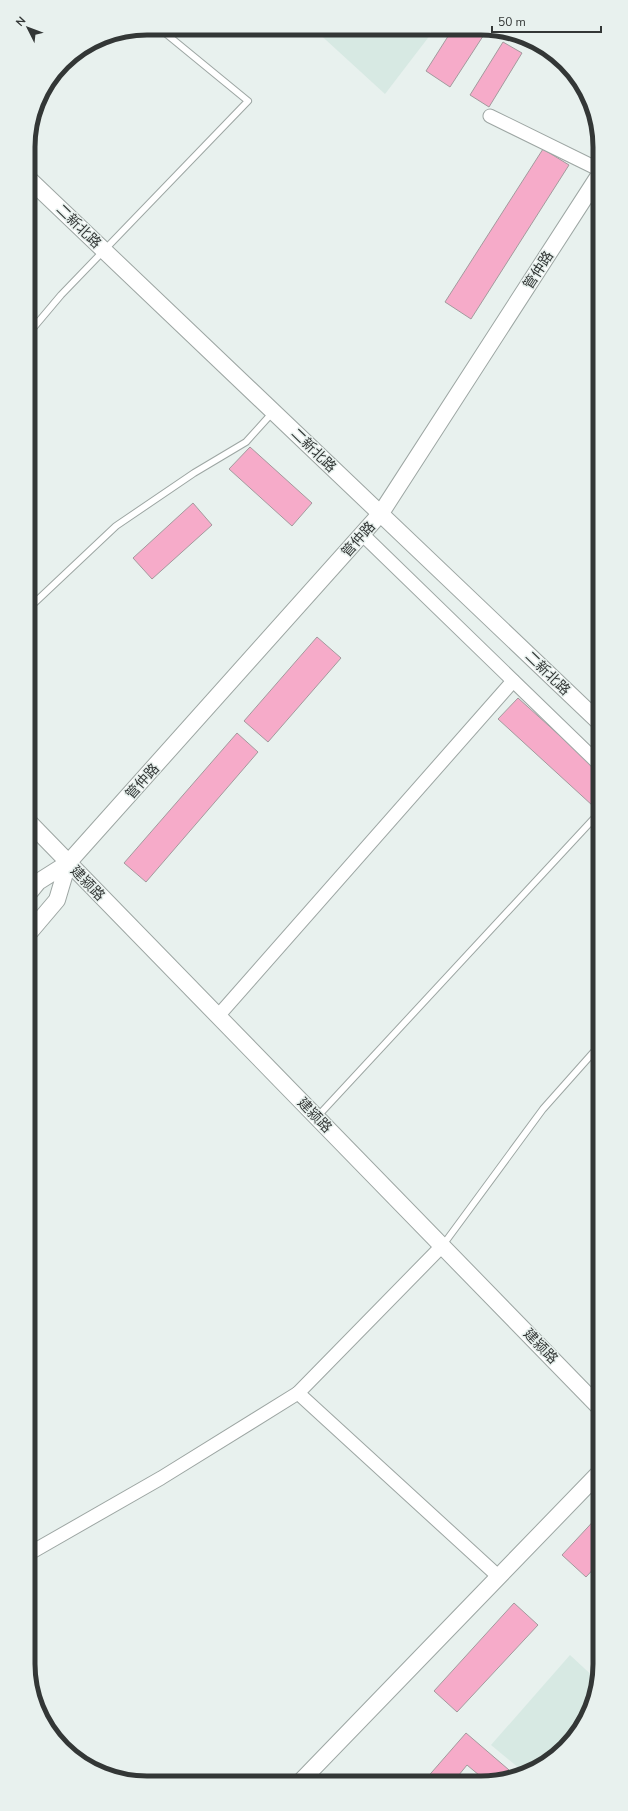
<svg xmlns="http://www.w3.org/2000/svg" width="628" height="1811" viewBox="0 0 628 1811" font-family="'Nunito Sans','Noto Sans SC',sans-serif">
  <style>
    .built { fill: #d7e9e3 }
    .building { fill: #f6abc9; stroke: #a39a9d }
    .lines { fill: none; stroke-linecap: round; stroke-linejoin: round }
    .service-casing { stroke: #9da6a3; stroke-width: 8 }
    .minor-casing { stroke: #9da6a3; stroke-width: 15 }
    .tertiary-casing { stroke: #9da6a3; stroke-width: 18 }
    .service { stroke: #fff; stroke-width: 6 }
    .minor { stroke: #fff; stroke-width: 13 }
    .tertiary { stroke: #fff; stroke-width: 16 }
    .labels { text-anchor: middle; stroke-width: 3; stroke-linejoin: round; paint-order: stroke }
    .street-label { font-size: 14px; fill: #333736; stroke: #e8f1ee }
    .rim { fill: none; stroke: #333736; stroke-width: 5 }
  </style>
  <rect width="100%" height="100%" fill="#e8f1ee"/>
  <g class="built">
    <path d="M 314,29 L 434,30 L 385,94 Z"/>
    <path d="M 570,1655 L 598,1681 L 591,1710 L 571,1742 L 541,1767 L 525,1773 L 491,1745 Z"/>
  </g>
  <g class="building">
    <path d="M 452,30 L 487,30 L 450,87 L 426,71 Z"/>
    <path d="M 503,42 L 522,53 L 489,107 L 470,95 Z"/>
    <path d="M 543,149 L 569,165 L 471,319 L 445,302 Z"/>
    <path d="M 250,447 L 312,503 L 292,526 L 229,469 Z"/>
    <path d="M 193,503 L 212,525 L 152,579 L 133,558 Z"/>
    <path d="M 317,637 L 341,658 L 268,742 L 244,721 Z"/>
    <path d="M 518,698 L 599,771 L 599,800 L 593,806 L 498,719 Z"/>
    <path d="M 237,733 L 258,752 L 146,882 L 124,863 Z"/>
    <path d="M 600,1514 L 600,1562 L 586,1577 L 562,1555 Z"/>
    <path d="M 514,1603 L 538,1625 L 457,1712 L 434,1691 Z"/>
    <path d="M 466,1733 L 516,1776 L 505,1781 L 486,1781 L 467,1765 L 454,1781 L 426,1781 L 425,1780 Z"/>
  </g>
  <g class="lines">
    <g class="service-casing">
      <g id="service">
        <path d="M 29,333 L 61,295 L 248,101 L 159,28"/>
        <path d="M 29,608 L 116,526 L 194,473 L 246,442 L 273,412"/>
        <path d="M 317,1117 L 599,813"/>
        <path d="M 443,1245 L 543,1109 L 599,1046"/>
      </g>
    </g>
    <g class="minor-casing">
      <g id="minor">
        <path d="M 490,116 L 598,169"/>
        <path d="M 362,534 L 599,764"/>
        <path d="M 218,1016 L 513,681"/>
        <path d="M 298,1393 L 499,1577"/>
        <path d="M 30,1553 L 161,1478 L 298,1393 L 443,1245"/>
      </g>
    </g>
    <g class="tertiary-casing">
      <g id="tertiary">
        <path d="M 28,178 L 598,721"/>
        <path d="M 29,822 L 599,1407"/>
        <path d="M 68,863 L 381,513 L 598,177"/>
        <path d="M 29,893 L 38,882 L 68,863 L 57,900 L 29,933"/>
        <path d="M 301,1781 L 599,1473"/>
      </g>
    </g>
    <use href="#service" class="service"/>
    <use href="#minor" class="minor"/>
    <use href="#tertiary" class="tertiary"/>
  </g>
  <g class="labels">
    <g class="street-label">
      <text transform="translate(79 226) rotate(44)" y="5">二新北路</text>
      <text transform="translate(538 270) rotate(-57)" y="5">管仲路</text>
      <text transform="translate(314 450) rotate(44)" y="5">二新北路</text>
      <text transform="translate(358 539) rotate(-48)" y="5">管仲路</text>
      <text transform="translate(548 673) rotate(44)" y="5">二新北路</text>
      <text transform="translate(142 781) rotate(-48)" y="5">管仲路</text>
      <text transform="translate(88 883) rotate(46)" y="5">建颍路</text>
      <text transform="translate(315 1115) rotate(46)" y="5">建颍路</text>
      <text transform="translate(541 1346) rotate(46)" y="5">建颍路</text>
    </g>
  </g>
  <path d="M0 0H628V1811H0ZM147 35H481A112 112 0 0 1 593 147V1664A112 112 0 0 1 481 1776H147A112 112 0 0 1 35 1664V147A112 112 0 0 1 147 35Z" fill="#e8f1ee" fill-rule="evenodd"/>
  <path class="rim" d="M147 35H481A112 112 0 0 1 593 147V1664A112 112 0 0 1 481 1776H147A112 112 0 0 1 35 1664V147A112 112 0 0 1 147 35Z"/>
  <g transform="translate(28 28) rotate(312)" stroke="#e8f1ee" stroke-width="3" paint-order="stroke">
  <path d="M0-3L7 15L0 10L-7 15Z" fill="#333736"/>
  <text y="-6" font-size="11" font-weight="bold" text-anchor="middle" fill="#333736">N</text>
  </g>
  <path d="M492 26v6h109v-6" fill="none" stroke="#333736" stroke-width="2"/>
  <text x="498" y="26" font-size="12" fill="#333736" stroke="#e8f1ee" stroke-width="3" paint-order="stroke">50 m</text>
</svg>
